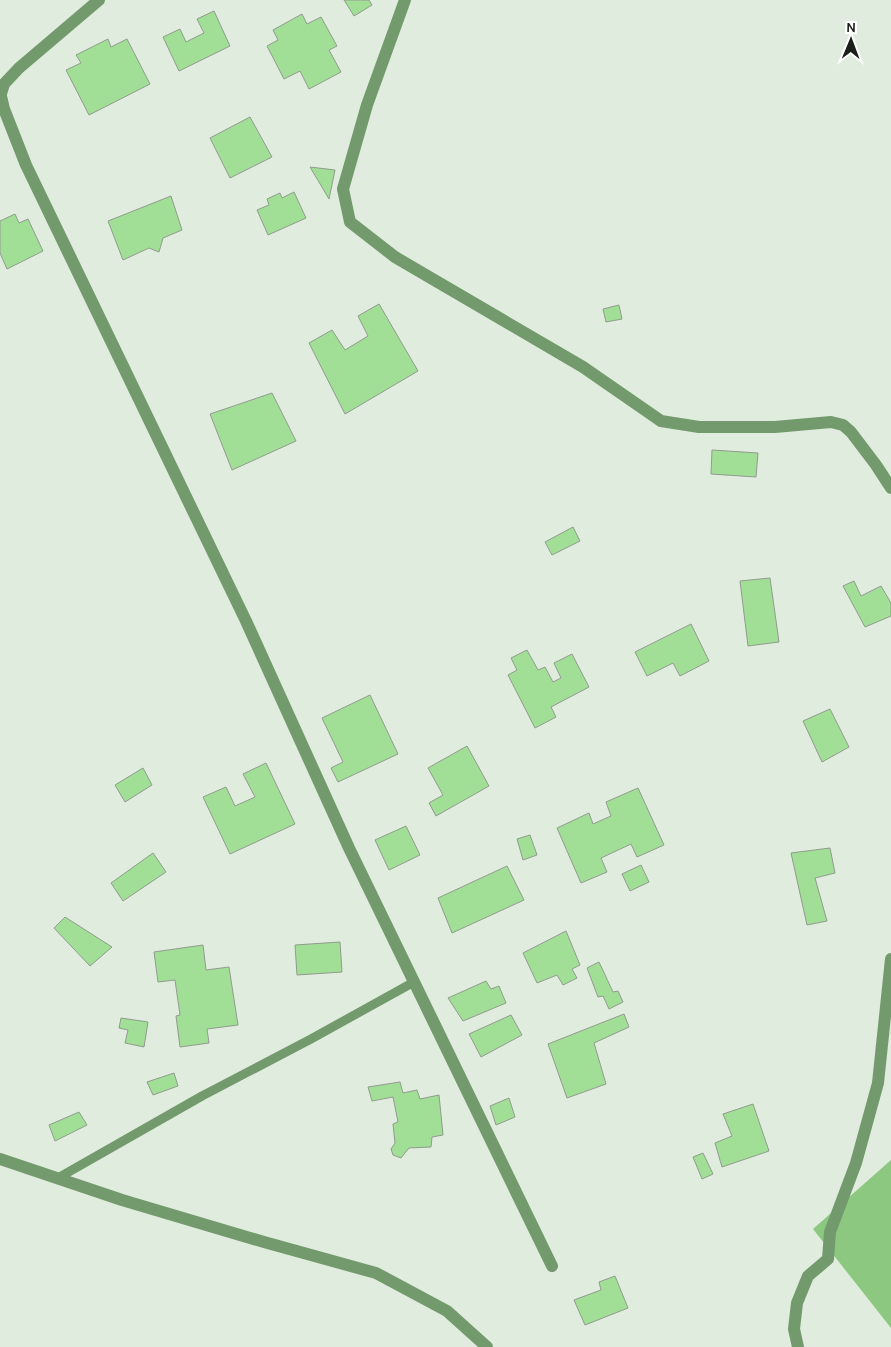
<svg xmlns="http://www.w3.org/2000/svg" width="891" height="1347" viewBox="0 0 891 1347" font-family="Karla,sans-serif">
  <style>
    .forest { fill: #8cc880 }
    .building { fill: #a2df96; stroke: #919b8f }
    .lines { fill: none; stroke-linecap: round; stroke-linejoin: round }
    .lane { stroke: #739a6c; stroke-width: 9 }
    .street { stroke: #739a6c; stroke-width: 12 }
  </style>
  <rect width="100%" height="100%" fill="#e0ecde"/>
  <path class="forest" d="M 891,1160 L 891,1328 L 813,1229 Z"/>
  <g class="building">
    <path d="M 344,0 L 369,0 L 372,5 L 354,16 Z"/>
    <path d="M 214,11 L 230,46 L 179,71 L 163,37 L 180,29 L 186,42 L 204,33 L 197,19 Z"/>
    <path d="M 302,14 L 307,24 L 321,17 L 337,46 L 329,50 L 341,72 L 309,89 L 300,71 L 284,79 L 267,46 L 278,40 L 273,30 Z"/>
    <path d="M 108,39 L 111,47 L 127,39 L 150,84 L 89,115 L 66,70 L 81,63 L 76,55 Z"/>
    <path d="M 250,117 L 272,157 L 230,178 L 210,138 Z"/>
    <path d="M 310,167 L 335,170 L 329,199 Z"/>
    <path d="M 294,192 L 306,218 L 268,235 L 257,210 L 269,205 L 267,199 L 280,193 L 282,198 Z"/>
    <path d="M 171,196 L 182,230 L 163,238 L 159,252 L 149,248 L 123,260 L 108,221 Z"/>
    <path d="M 15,214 L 19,223 L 28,219 L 43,251 L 7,269 L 0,253 L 0,221 Z"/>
    <path d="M 379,304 L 418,371 L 345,414 L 309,343 L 332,330 L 345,350 L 368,336 L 358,316 Z"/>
    <path d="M 619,305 L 622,319 L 606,322 L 603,309 Z"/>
    <path d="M 272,393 L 296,441 L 232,470 L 210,414 Z"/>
    <path d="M 712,450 L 758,453 L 756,477 L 711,474 Z"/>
    <path d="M 573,527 L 580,541 L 552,555 L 545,542 Z"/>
    <path d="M 770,578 L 779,642 L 748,646 L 740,581 Z"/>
    <path d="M 854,581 L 861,596 L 881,586 L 891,603 L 891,616 L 865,627 L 843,586 Z"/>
    <path d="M 691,624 L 709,661 L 680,676 L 673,663 L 647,676 L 635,652 Z"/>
    <path d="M 527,650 L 538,670 L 545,667 L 553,682 L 561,678 L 554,663 L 572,654 L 589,687 L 551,707 L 556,717 L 535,728 L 508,675 L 517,670 L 511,658 Z"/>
    <path d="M 370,695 L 398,754 L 338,782 L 331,768 L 343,762 L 322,718 Z"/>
    <path d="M 830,709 L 849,747 L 822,762 L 803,721 Z"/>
    <path d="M 467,746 L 489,786 L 436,816 L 429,803 L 443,795 L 428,768 Z"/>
    <path d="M 266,763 L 295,824 L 230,854 L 203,797 L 226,787 L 235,806 L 255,797 L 243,774 Z"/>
    <path d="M 143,768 L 152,785 L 125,802 L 115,785 Z"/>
    <path d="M 638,788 L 664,845 L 637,857 L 631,844 L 601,858 L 607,872 L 581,883 L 557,828 L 589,813 L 593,824 L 611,816 L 606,802 Z"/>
    <path d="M 406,826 L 420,855 L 389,870 L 375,840 Z"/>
    <path d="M 530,835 L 537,855 L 523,860 L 517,839 Z"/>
    <path d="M 830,848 L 835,873 L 815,878 L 827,921 L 807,925 L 791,853 Z"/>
    <path d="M 153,853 L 166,872 L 123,901 L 111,883 Z"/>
    <path d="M 641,865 L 649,882 L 630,891 L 622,874 Z"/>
    <path d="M 507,866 L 524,900 L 452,933 L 438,898 Z"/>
    <path d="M 65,917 L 112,947 L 90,966 L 54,928 Z"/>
    <path d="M 566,931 L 580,965 L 572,969 L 577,978 L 563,985 L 557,975 L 537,983 L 523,953 Z"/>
    <path d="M 340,942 L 342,972 L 297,975 L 295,945 Z"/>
    <path d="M 203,945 L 206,970 L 229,967 L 238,1025 L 207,1029 L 209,1043 L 180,1047 L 176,1016 L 180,1015 L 175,980 L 158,982 L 154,952 Z"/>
    <path d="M 599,962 L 613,992 L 618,991 L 623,1002 L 609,1009 L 603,996 L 598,997 L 587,968 Z"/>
    <path d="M 486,981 L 491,989 L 499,986 L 506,1003 L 463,1021 L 448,998 Z"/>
    <path d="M 624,1014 L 629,1027 L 594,1043 L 606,1084 L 567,1098 L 548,1044 Z"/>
    <path d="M 511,1015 L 522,1035 L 481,1057 L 469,1034 Z"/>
    <path d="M 121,1018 L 148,1022 L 144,1047 L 125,1043 L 128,1030 L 119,1028 Z"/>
    <path d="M 174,1073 L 178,1086 L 153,1095 L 147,1082 Z"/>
    <path d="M 400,1082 L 403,1093 L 417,1090 L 420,1099 L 439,1095 L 443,1135 L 432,1137 L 431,1147 L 409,1148 L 401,1158 L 393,1155 L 391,1149 L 395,1143 L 393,1124 L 398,1122 L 393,1097 L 372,1101 L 368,1087 Z"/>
    <path d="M 509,1098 L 515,1117 L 496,1125 L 490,1106 Z"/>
    <path d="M 753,1104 L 769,1151 L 722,1167 L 715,1143 L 732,1136 L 723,1114 Z"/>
    <path d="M 79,1112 L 87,1125 L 55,1141 L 49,1125 Z"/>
    <path d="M 703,1153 L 713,1174 L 702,1179 L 693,1157 Z"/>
    <path d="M 615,1276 L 628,1308 L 585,1325 L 574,1300 L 601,1290 L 599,1282 Z"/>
  </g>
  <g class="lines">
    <path class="lane" d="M 58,1178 L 202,1096 L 311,1039 L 414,982"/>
    <g class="street">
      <path d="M 405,0 L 367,105 L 343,189 L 350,222 L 395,257 L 583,367 L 661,421 L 699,427 L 775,427 L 831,422 L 843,425 L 851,432 L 876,465 L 891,488"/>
      <path d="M 1,96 L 4,109 L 26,165 L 246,621 L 349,848 L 552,1266"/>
      <path d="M 0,97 L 4,84 L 19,68 L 99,0"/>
      <path d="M 0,1159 L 122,1200 L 264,1242 L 376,1273 L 447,1311 L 487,1347"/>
      <path d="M 798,1347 L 794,1329 L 797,1303 L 808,1276 L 828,1259 L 830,1232 L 856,1163 L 878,1083 L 891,959"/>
    </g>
  </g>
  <g transform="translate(851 40) rotate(1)" stroke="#ffffff" stroke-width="4" paint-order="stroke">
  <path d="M0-4L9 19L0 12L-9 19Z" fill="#1b1f1a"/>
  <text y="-8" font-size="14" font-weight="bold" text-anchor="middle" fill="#1b1f1a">N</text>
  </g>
</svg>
